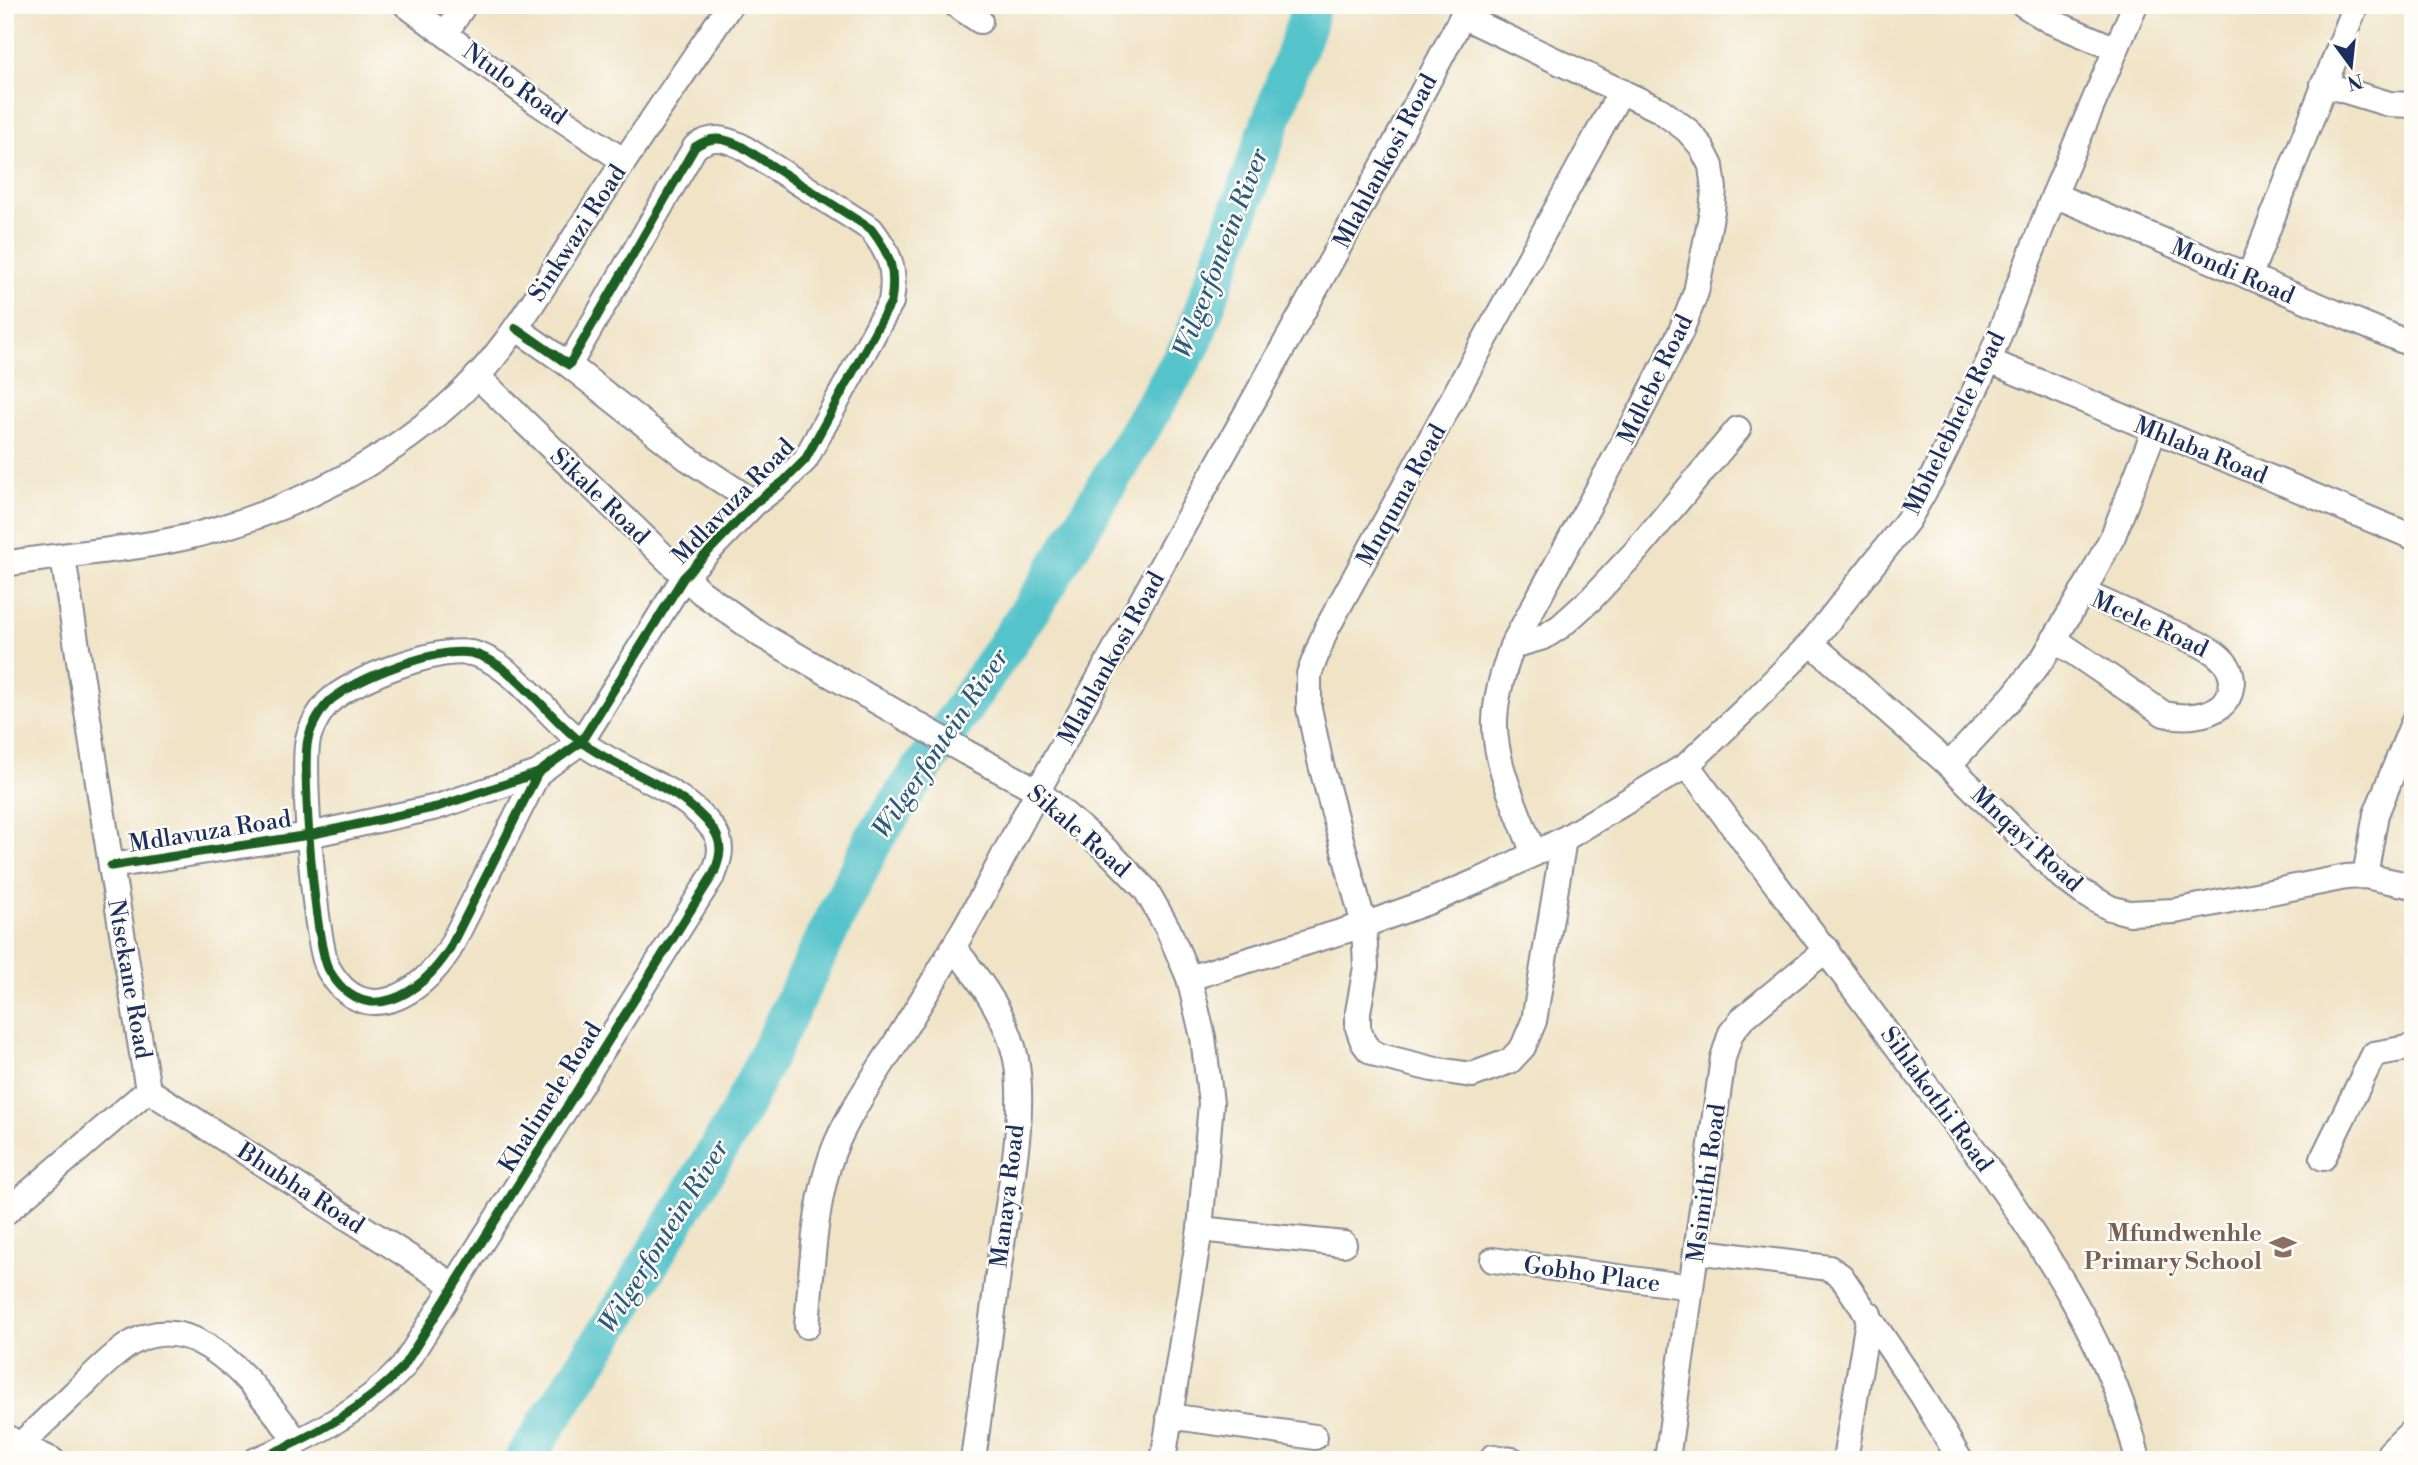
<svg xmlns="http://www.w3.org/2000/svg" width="2418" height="1465" viewBox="0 0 2418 1465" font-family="'Libre Bodoni',serif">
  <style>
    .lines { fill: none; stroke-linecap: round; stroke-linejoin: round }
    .river { stroke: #55c3ca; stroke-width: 40 }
    .minor-casing { stroke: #868992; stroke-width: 28 }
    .minor { stroke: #fff; stroke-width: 24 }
    .cycleway-casing { stroke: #fdfcf7; stroke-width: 13 }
    .cycleway { stroke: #1b5e20; stroke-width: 9 }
    .labels { text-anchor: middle; stroke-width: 5; stroke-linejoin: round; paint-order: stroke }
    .street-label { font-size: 24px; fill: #1b2f5e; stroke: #fdfcf7 }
    .education-label { font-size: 24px; font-weight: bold; fill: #785e54; stroke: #fdfcf7; text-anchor: end }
    .water-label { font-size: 26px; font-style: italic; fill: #2c5b7e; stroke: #fdfcf7 }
  </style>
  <rect width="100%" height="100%" fill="#fdfcf7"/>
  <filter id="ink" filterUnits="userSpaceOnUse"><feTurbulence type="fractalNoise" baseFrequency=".0143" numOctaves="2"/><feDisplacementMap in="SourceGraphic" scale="14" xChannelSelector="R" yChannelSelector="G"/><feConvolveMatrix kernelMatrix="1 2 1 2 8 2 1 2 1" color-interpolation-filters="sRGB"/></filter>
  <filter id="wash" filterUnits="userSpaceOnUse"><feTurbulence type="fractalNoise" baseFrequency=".00686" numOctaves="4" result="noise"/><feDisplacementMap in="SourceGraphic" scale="28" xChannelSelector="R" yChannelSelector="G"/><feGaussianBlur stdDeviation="1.57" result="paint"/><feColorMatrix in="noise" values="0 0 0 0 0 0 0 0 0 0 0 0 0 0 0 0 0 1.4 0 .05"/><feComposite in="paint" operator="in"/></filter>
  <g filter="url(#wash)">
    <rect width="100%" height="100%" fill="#f0e3c6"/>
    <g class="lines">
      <path class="river" d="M 524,1460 L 621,1310 L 737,1118 L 874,839 L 1043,591 L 1192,343 L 1306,24 L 1310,5"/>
    </g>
  </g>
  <g filter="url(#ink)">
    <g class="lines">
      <g class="minor-casing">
        <g id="minor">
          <path d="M 406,5 L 532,99 L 624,161"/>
          <path d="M 956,5 L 980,21"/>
          <path d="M 2024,5 L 2050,21 L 2116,49"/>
          <path d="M 1462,16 L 1660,110 L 1687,130 L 1701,146 L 1711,166 L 1714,189 L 1712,211 L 1696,292 L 1681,331 L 1644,405 L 1512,646 C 1504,670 1496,694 1495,720 C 1493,762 1519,814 1534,854"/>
          <path d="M 446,33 L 464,5"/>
          <path d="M 2323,84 L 2389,104 L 2413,105"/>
          <path d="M 2054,195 L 2413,345"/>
          <path d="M 2249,277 L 2356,5"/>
          <path d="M 1989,361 L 2413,537"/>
          <path d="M 569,365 L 687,458 L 755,503"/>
          <path d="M 477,376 L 701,592 L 761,635 L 967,753 L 1037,790 L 1111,854 L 1146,890 L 1168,929 L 1189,978 L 1203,1037 L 1211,1103 L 1200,1229 L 1163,1460"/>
          <path d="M 63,557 L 111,866 L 148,1090"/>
          <path d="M 5,564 C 75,552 146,550 214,530 C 298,506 380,465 446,407 C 505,357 543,285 585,221 C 632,148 681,77 730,5"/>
          <path d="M 2054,639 L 2164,714 C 2182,718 2205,718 2221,706 C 2227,701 2230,696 2231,688 C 2240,652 2180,637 2156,625 C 2131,614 2107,603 2082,592"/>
          <path d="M 1811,643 L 1949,765 L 2062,877 L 2082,892 L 2110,908 L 2129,913 L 2175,911 L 2346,877 L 2365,876 L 2413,886"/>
          <path d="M 1512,646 L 1544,637 L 1561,626 L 1591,599 L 1636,551 L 1738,429"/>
          <path d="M 1687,765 L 1987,1167 C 2050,1257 2113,1351 2138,1460"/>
          <path d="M 1949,765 L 2014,695 L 2044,657 L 2089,581 L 2113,536 L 2154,431"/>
          <path d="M 1564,839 L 1534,1021 L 1523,1047 L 1510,1061 L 1472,1075 L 1432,1069 L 1380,1056 L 1369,1050 L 1363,1042 L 1358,1028 L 1358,1012 L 1366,967 L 1364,925 L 1321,765 L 1309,708 L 1309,674 L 1326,630 L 1621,91"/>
          <path d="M 111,866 L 309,835 L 437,807 L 538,773 L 581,742 L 684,577 L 755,503 L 784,481 L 805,460 L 891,302 C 896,270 891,255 871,229 L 741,146 C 723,138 712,135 695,147 L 569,365 L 516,328"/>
          <path d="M 2365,876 L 2376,814 L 2413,723"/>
          <path d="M 955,949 C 981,981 1008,1018 1016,1059 C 1026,1113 1010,1190 1002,1244 C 992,1316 982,1388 973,1460"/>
          <path d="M 1189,978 L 1364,925 L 1428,902 L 1485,878 L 1564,839 L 1687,765 L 1751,704 L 1811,643 L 1908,520 L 1932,478 L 1989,361 L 2054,195 L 2135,5"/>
          <path d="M 148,1090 L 453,1285"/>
          <path d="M 2323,1158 L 2374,1054 L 2413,1047"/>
          <path d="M 5,1213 L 148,1090"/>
          <path d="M 1200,1229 L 1344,1244"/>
          <path d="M 1696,1251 L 1829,1268 L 1841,1276 L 1922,1395 L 1960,1460"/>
          <path d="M 1493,1260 L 1691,1287"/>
          <path d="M 807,1326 C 812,1269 814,1195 837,1142 C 853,1106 877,1073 898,1039 C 931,986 963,933 992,878 C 1145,584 1316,300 1468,5"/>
          <path d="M 1169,1416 L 1315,1437"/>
          <path d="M 5,1436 L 20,1445 L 52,1460"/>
          <path d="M 20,1445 C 42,1424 64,1403 86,1382 C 99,1369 114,1354 130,1344 C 200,1302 263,1397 298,1443"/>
          <path d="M 1493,1457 L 1513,1460"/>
          <path d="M 256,1460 C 310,1438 363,1410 403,1367 L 714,873 C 720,858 724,844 713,829 C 681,786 623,773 581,742 C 548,717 511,661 471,653 C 435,647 361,677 332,699 C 322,707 311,726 308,739 C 301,768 315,947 329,970 C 364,1031 421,994 449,950 L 538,773"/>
          <path d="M 1667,1460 L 1723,1058 L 1731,1033 L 1743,1018 L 1827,949"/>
          <path d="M 1845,1460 L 1869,1314"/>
          <path d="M 2386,1460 L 2390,1452 L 2413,1430"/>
        </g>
      </g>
      <use href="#minor" class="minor"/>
      <g class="cycleway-casing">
        <g id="cycleway">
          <path d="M 111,866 L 309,835 L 437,807 L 538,773 L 581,742 L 684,577 L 755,503 L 784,481 L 805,460 L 891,302 C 896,270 891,255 871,229 L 741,146 C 723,138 712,135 695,147 L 569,365 L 516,328"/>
          <path d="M 256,1460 C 310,1438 363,1410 403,1367 L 714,873 C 720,858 724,844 713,829 C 681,786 623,773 581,742 C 548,717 511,661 471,653 C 435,647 361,677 332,699 C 322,707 311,726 308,739 C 301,768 315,947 329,970 C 364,1031 421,994 449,950 L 538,773"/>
        </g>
      </g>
      <use href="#cycleway" class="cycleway"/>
    </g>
  </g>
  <defs>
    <g id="school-bare" transform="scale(2.1)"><path d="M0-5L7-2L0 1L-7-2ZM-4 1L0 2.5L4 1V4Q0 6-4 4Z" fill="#8d6e63" stroke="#fdfcf7" stroke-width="2.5" paint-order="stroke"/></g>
  </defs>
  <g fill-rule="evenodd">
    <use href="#school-bare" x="2283" y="1247"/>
  </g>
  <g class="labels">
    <g class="street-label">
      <text transform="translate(515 84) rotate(36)" y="8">Ntulo Road</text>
      <text transform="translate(1385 161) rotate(-62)" y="8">Mlahlankosi Road</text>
      <text transform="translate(577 233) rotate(-57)" y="8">Sinkwazi Road</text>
      <text transform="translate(2233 271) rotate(23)" y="8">Mondi Road</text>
      <text transform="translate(1655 379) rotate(-64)" y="8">Mdlebe Road</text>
      <text transform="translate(1954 423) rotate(-64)" y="8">Mbhelebhele Road</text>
      <text transform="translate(2201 450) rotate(22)" y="8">Mhlaba Road</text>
      <text transform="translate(1401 495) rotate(-61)" y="8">Mnquma Road</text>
      <text transform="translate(600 496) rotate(44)" y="8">Sikale Road</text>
      <text transform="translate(733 501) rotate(-46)" y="8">Mdlavuza Road</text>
      <text transform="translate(2150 624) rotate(25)" y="8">Mcele Road</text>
      <text transform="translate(1111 658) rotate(-61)" y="8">Mlahlankosi Road</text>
      <text transform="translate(210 831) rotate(-9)" y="8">Mdlavuza Road</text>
      <text transform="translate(1079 831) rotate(41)" y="8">Sikale Road</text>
      <text transform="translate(2027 839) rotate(43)" y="8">Mnqayi Road</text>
      <text transform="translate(130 979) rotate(80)" y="8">Ntsekane Road</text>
      <text transform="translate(550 1097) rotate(-58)" y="8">Khalimele Road</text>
      <text transform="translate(1937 1099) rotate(54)" y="8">Sihlakothi Road</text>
      <text transform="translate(1706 1183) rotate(-82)" y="8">Msimithi Road</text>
      <text transform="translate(301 1188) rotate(33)" y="8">Bhubha Road</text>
      <text transform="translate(1007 1196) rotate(-83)" y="8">Manaya Road</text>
      <text transform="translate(1592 1274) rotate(8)" y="8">Gobho Place</text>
    </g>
    <g class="education-label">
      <text x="2262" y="1241">Mfundwenhle<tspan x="2262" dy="28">Primary School</tspan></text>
    </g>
    <g class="water-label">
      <text transform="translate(1220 253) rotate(-69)" y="9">Wilgerfontein River</text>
      <text transform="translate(940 743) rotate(-56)" y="9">Wilgerfontein River</text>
      <text transform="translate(663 1236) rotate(-58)" y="9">Wilgerfontein River</text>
    </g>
  </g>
  <rect width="2418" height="1465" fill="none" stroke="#fdfcf7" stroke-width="28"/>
  <g transform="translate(2351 66) rotate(165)" stroke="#fdfcf7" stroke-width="5" paint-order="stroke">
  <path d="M0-5L12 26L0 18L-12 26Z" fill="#1b2f5e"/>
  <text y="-10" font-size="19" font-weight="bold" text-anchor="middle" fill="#1b2f5e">N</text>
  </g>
</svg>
